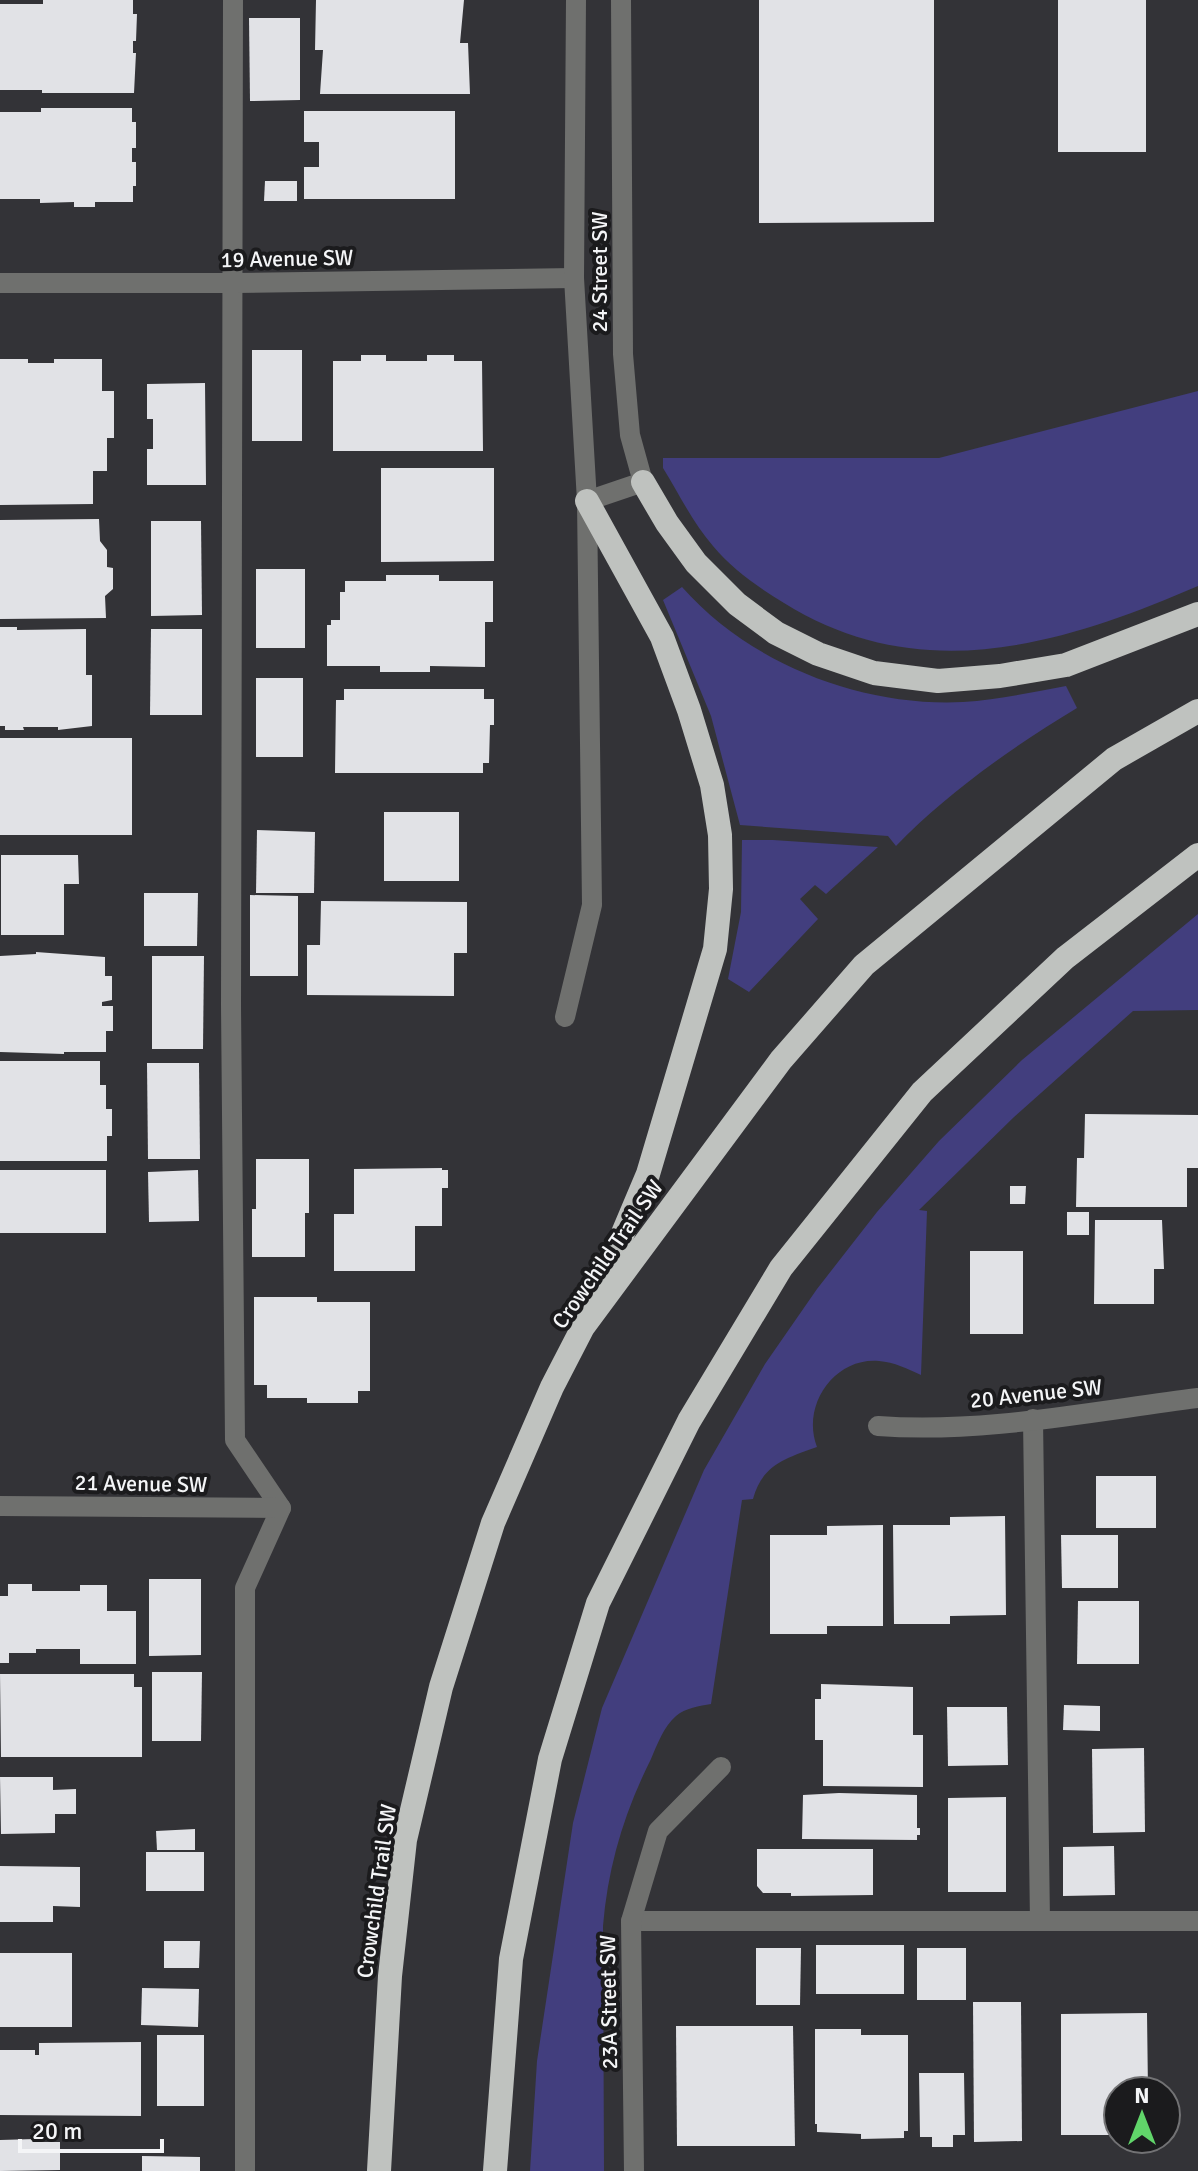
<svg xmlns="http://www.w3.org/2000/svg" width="1198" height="2171" viewBox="0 0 1198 2171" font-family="Signika,sans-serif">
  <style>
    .green { fill: #423e7e }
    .building { fill: #e1e2e6 }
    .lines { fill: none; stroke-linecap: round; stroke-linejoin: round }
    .minor { stroke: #6f706e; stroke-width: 20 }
    .highway { stroke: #bfc2bf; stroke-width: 24 }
    .labels { text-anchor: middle; stroke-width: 8; stroke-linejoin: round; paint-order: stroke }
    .street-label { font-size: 22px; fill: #f4f5f7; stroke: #1b1b1d }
  </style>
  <rect width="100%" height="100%" fill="#333337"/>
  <g class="green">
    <path d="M 1198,391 L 1198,586 C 1061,645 921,688 784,603 C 759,588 731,568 713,546 C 693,523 679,494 663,468 L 663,458 L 939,458 Z"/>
    <path d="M 682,587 C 750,664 861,707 963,702 C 998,700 1032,692 1066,686 L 1077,708 C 1015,745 946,794 896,846 L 888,836 L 740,825 L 711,716 L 663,600 Z"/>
    <path d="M 742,840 L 773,840 L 878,847 L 826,894 L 815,885 L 800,899 L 818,919 L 749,992 L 728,979 L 741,912 Z"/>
    <path d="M 1198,914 L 1198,1010 L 1133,1011 L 1014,1117 L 919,1210 L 927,1211 L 921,1375 C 908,1369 894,1362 879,1361 C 834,1357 801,1406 817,1447 C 786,1458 762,1465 753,1499 L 742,1500 L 711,1704 C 700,1706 685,1708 676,1716 C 664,1726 657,1745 651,1759 C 624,1813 608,1866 603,1926 L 604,2171 L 530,2171 L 537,2061 L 573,1823 L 602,1708 L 704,1470 L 765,1364 L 817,1289 L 877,1212 L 939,1141 L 1022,1060 Z"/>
  </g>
  <g class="building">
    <path d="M 43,0 L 133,0 L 133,14 L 137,14 L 136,41 L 133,41 L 133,53 L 136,53 L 134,93 L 42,93 L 42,90 L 0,90 L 0,4 L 43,4 Z"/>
    <path d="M 316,0 L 464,0 L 460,43 L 468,43 L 470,94 L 320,94 L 323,50 L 315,50 Z"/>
    <path d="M 759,0 L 934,0 L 934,222 L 759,223 Z"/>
    <rect x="1058" y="0" width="88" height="152"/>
    <path d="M 249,18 L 300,18 L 300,100 L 250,101 Z"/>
    <path d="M 41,108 L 132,108 L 132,122 L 136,122 L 136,148 L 132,148 L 132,162 L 136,162 L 136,186 L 133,186 L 133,202 L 95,202 L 95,207 L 74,207 L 74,202 L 40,203 L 40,199 L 0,199 L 0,112 L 41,112 Z"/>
    <path d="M 304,111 L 455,111 L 455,199 L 304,199 L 304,167 L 319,167 L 319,142 L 304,142 Z"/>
    <path d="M 265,181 L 297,181 L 297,201 L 264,201 Z"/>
    <rect x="252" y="350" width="50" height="91"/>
    <path d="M 361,355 L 386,355 L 386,361 L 427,361 L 427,355 L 454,355 L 454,361 L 482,361 L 483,451 L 333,451 L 333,361 L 361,361 Z"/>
    <path d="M 0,359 L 28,359 L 28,363 L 54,363 L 54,359 L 102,359 L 102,391 L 114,391 L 114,438 L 107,438 L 107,471 L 93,471 L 93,504 L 0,505 Z"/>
    <path d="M 205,383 L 206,485 L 147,485 L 147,449 L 153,449 L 153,419 L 147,419 L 147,384 Z"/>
    <path d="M 381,468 L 494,468 L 494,561 L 381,562 Z"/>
    <path d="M 99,519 L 100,541 L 107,550 L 107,567 L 113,568 L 113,589 L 105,596 L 106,618 L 0,619 L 0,520 Z"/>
    <path d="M 151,521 L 201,521 L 202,615 L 151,616 Z"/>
    <rect x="256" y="569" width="49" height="79"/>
    <path d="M 386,575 L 439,575 L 439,581 L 493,581 L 493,622 L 485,622 L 485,667 L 430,666 L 430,672 L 380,672 L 380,666 L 327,666 L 327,625 L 331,625 L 331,620 L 340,620 L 340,592 L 345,592 L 345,581 L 386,581 Z"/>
    <path d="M 0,627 L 17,627 L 17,630 L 86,629 L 86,675 L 92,675 L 92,726 L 58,730 L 58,727 L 23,727 L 24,730 L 5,730 L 5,726 L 0,726 Z"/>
    <path d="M 151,629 L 202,629 L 202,715 L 150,715 Z"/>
    <rect x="256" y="678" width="47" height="79"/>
    <path d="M 344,689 L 484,689 L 484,699 L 494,699 L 494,725 L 490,725 L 489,763 L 483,763 L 483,773 L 335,773 L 336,700 L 344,700 Z"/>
    <rect x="0" y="738" width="132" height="97"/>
    <rect x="384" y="812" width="75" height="69"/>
    <path d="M 257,830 L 315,832 L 314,893 L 256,893 Z"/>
    <path d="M 1,855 L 78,855 L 79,884 L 64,884 L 64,935 L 1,935 Z"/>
    <path d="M 144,893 L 198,893 L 197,946 L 144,946 Z"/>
    <path d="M 250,895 L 298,896 L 298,976 L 250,976 Z"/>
    <path d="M 321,901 L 467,902 L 467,953 L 454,953 L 454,996 L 307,995 L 307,945 L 320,945 Z"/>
    <path d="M 36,952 L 105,957 L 105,976 L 112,976 L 112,1000 L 102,1002 L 102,1006 L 113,1006 L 113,1031 L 106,1031 L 106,1052 L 64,1052 L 64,1054 L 0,1052 L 0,956 L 36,954 Z"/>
    <path d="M 152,956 L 204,956 L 203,1049 L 152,1049 Z"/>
    <path d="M 0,1061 L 100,1061 L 100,1085 L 106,1085 L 106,1109 L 112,1109 L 112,1136 L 107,1136 L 107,1161 L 0,1161 Z"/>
    <path d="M 147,1063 L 199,1063 L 200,1159 L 148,1159 Z"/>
    <path d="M 1085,1114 L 1198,1115 L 1198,1168 L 1187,1168 L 1187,1207 L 1076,1207 L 1077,1158 L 1084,1158 Z"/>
    <path d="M 256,1159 L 309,1159 L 309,1213 L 305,1213 L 305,1257 L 252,1257 L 252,1209 L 256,1209 Z"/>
    <path d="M 442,1168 L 442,1170 L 448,1170 L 448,1188 L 442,1188 L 442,1226 L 415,1226 L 415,1271 L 334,1271 L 334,1214 L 354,1214 L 354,1169 Z"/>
    <rect x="0" y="1170" width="106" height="63"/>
    <path d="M 198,1170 L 199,1221 L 149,1222 L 148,1172 Z"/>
    <path d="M 1010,1186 L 1026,1186 L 1025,1204 L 1010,1204 Z"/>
    <rect x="1067" y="1212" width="22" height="23"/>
    <path d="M 1095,1220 L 1162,1220 L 1164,1269 L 1154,1269 L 1154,1304 L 1094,1304 Z"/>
    <rect x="970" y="1251" width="53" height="83"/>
    <path d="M 254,1297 L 317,1297 L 317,1302 L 370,1302 L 370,1391 L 358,1391 L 358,1403 L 307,1403 L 307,1398 L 267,1398 L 267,1385 L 254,1385 Z"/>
    <rect x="1096" y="1476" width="60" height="52"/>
    <path d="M 1005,1516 L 1006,1615 L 950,1616 L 950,1624 L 894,1624 L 893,1525 L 950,1525 L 950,1517 Z"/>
    <path d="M 883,1525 L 883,1626 L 827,1626 L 827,1634 L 770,1634 L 770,1535 L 827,1535 L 827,1526 Z"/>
    <path d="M 1061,1535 L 1118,1535 L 1118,1588 L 1062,1588 Z"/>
    <path d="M 149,1579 L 201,1579 L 201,1655 L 149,1656 Z"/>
    <path d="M 8,1584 L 32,1584 L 32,1591 L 80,1591 L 80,1585 L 107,1585 L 107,1611 L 136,1611 L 136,1664 L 80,1664 L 80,1649 L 36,1649 L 36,1653 L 9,1653 L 9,1663 L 0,1663 L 0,1596 L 8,1596 Z"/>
    <path d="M 1078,1601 L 1139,1601 L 1139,1664 L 1077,1664 Z"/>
    <path d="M 152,1672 L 202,1672 L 201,1741 L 152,1741 Z"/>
    <path d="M 0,1674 L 134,1674 L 134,1687 L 142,1687 L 142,1757 L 1,1757 Z"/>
    <path d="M 821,1684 L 913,1687 L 913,1735 L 923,1735 L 923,1787 L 823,1786 L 823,1740 L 815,1740 L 815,1699 L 821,1699 Z"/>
    <path d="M 1064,1705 L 1100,1706 L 1100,1731 L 1063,1730 Z"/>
    <path d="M 947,1707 L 1007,1707 L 1008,1765 L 948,1766 Z"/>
    <path d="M 1144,1748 L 1145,1832 L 1093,1833 L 1092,1749 Z"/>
    <path d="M 0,1777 L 53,1777 L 53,1790 L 76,1789 L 76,1814 L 55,1814 L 55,1833 L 1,1834 Z"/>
    <path d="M 839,1793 L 917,1795 L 917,1828 L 920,1828 L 920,1835 L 917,1835 L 917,1840 L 802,1839 L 803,1795 Z"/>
    <path d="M 1006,1797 L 1006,1892 L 948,1892 L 948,1798 Z"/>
    <path d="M 195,1829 L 195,1850 L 157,1850 L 156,1831 Z"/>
    <path d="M 1114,1846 L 1115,1895 L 1063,1896 L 1063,1847 Z"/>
    <path d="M 757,1849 L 873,1849 L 873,1895 L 791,1896 L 791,1893 L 763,1893 L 757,1886 Z"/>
    <rect x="146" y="1852" width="58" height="39"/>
    <path d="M 0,1866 L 80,1867 L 80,1907 L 53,1906 L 53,1922 L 0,1922 Z"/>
    <path d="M 164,1941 L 200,1941 L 199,1968 L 164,1968 Z"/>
    <rect x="816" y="1945" width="88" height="49"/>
    <path d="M 756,1948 L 801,1948 L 800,2005 L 756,2005 Z"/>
    <rect x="917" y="1948" width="49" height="52"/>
    <rect x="0" y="1953" width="72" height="74"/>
    <path d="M 142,1988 L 199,1989 L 198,2027 L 141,2025 Z"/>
    <path d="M 973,2002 L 1021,2002 L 1022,2141 L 974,2142 Z"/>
    <path d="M 1147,2013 L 1148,2091 L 1118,2091 L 1118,2135 L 1061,2135 L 1061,2014 Z"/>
    <path d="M 676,2026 L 793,2026 L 795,2146 L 677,2146 Z"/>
    <path d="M 815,2029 L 861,2029 L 861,2035 L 908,2035 L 908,2131 L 904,2131 L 904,2138 L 861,2139 L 861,2134 L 817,2132 L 817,2124 L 815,2124 Z"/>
    <rect x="157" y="2035" width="47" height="71"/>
    <path d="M 141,2042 L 141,2116 L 0,2115 L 0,2050 L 35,2050 L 35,2055 L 39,2055 L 39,2043 Z"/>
    <path d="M 919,2073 L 964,2073 L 965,2135 L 953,2135 L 953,2147 L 932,2147 L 932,2137 L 920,2137 Z"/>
    <path d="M 35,2139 L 35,2142 L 60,2142 L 60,2170 L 0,2171 L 0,2140 Z"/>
    <path d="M 142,2156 L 200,2157 L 200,2171 L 142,2171 Z"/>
  </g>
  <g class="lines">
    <g class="minor">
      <path d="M 233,0 L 231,1005 L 235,1440 L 281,1508 L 245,1588 L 245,2171"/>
      <path d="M 0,283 L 234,283 L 574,278"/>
      <path d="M 587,501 L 643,482 L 630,435 L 623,354 L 621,0"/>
      <path d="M 565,1017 L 592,905 L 587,501 L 574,278 L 576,0"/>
      <path d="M 1033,1419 L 1040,1921"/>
      <path d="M 878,1426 C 982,1434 1094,1411 1198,1398"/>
      <path d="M 0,1506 L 281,1508"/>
      <path d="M 631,1921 L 1198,1921"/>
      <path d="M 634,2171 L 631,1921 L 658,1831 L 721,1767"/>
    </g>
    <g class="highway">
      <path d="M 643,482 L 667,523 L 696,563 L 737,604 L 776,633 L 818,654 L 874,673 L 938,681 L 1000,676 L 1066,665 L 1198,614"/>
      <path d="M 587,501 L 662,637 L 689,710 L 712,785 L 720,835 L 721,889 L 715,949 L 648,1174 L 599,1290"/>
      <path d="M 379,2171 L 390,1976 L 405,1840 L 441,1687 L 493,1523 L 552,1387 L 583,1327 L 781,1060 L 864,965 L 1114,759 L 1198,711"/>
      <path d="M 495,2171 L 511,1959 L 550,1759 L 598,1603 L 689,1421 L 781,1268 L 922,1092 L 1065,958 L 1198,855"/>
    </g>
  </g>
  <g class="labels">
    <g class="street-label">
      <text transform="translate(287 258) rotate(-1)" y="8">19 Avenue SW</text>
      <text transform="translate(599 272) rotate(-90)" y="8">24 Street SW</text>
      <text transform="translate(607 1254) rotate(-55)" y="8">Crowchild Trail SW</text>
      <text transform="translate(1036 1393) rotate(-6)" y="8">20 Avenue SW</text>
      <text transform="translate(141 1483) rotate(1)" y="8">21 Avenue SW</text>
      <text transform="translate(376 1891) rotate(-82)" y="8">Crowchild Trail SW</text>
      <text transform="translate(608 2002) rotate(-91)" y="8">23A Street SW</text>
    </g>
  </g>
  <g transform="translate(1142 2115)"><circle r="38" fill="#1b1b1d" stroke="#727274" stroke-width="2"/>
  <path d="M0-6L14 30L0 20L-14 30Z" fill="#61d56a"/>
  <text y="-12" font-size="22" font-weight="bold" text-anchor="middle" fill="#f4f5f7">N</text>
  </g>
  <path d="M20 2139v12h142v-12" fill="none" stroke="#f4f5f7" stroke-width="4"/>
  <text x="32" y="2139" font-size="24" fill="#f4f5f7" stroke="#1b1b1d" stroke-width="6" paint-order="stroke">20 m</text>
</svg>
